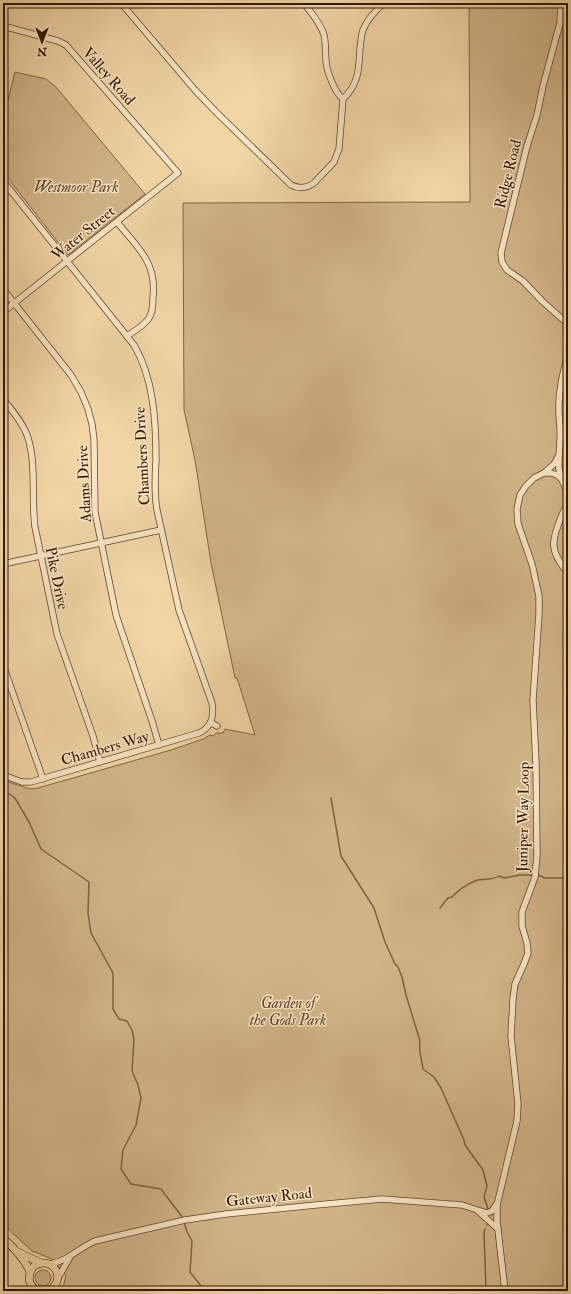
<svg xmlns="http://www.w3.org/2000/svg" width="571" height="1294" viewBox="0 0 571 1294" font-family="'IM FELL Double Pica',serif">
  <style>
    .green { fill: #d1b589; stroke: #826644 }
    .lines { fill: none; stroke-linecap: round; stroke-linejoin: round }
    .stream { stroke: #7e6241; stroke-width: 1.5 }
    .minor-casing { stroke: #624629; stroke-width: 7 }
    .major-casing { stroke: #331600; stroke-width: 8 }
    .minor { stroke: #f6e4c4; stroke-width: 5.5 }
    .major { stroke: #f1d5a5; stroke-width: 7 }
    .labels { text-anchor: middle; stroke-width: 3; stroke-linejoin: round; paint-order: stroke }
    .street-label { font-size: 15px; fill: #331600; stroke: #f6e4c4 }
    .park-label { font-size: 15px; font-style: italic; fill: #624629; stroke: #f6e4c4 }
  </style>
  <rect width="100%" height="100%" fill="#f1d5a5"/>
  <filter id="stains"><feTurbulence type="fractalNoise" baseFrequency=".005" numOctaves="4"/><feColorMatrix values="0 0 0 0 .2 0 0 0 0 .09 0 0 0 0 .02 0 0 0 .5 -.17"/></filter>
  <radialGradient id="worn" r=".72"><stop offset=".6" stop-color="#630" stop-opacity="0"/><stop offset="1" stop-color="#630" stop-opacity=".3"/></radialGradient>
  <g class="green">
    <path d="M 469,3 L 568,3 L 568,1291 L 62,1291 L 66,1276 L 52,1259 L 32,1251 L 3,1224 L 3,780 L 30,789 L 38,788 L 171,750 L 203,739 L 210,735 L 213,736 L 216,733 L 223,733 L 225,729 L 255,735 L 237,678 L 235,678 L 211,563 L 195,460 L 184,410 L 183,203 L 470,202 Z"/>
    <path d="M 15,72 L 46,79 L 56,87 L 145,194 L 68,255 L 7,177 L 3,174 L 3,120 Z"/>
    <circle cx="43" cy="1278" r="8"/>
  </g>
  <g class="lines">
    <g class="stream">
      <path d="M 3,791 L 5,791 L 15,798 L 29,822 L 41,849 L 89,882 L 88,913 L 91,933 L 113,973 L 113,1009 L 119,1019 L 127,1021 L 132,1030 L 134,1039 L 132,1071 L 138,1085 L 141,1098 L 136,1125 L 123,1150 L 121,1169 L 131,1184 L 161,1189 L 183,1218"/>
      <path d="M 331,798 L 341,856 L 374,908 L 385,942 L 395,964 L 398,967 L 402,977 L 406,995 L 420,1041 C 418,1048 422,1061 423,1069 L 434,1077 L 441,1088 L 464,1140 L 465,1145 L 483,1170 L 487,1186 L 484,1197 L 488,1209"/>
      <path d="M 538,875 L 545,878 L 568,878"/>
      <path d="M 440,908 L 448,898 L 452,897 C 457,891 467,884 475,881 C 483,878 492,881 499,876 L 504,878 L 520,875 L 532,875"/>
      <path d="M 184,1222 L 187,1232 L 192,1241 L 190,1272 L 205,1291"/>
      <path d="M 487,1225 L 487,1224"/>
      <path d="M 485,1229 L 484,1232 L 486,1291"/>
    </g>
    <g class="minor-casing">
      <g id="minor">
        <path d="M 121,3 L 195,90 L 216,112 L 291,185 C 299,189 307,188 314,183 L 334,162 L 339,149 L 343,99 C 359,84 359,68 360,48 C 361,42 361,36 363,30 C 367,19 375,11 384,3"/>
        <path d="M 561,3 L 560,23 L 543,86 L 537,115 L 527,146 L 501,253 L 502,262 L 507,270 L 523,281 L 542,301 L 568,324"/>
        <path d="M 306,6 C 313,15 321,24 324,35 C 326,43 325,52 326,60 C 326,70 335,93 343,99"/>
        <path d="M 3,26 L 58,41 L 66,45 L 178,173 L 3,312"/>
        <path d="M 3,106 L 3,109"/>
        <path d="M 3,181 L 134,345 C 154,379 156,422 156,460 C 155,476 154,493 157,510 L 179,610 L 212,703 C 214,716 212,727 199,733 L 31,782 L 22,782 L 3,775"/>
        <path d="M 117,222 C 137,247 157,262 153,297 C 153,304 153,312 149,318 C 144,326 134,331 127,336"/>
        <path d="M 3,289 L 71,375 L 81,392 L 88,409 L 92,424 L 94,440 L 95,512 L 116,615 L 152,721 L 159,745"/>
        <path d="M 568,354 C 563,373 558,392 559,411 C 559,420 561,430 560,439 C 560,449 558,459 559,469 C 560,479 567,488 568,498 C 568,504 564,510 562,515 C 551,541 549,551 568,573"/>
        <path d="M 3,399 C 12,410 22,422 27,435 C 37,463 31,498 35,527 L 57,634 L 93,736 L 100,762"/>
        <path d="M 544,473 L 554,464 L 558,457"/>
        <path d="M 3,564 L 161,530"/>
        <path d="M 3,665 L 43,779"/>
        <path d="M 211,723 L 217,726"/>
        <path d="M 478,1211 L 498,1229"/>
        <path d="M 50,1264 C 70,1260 77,1249 95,1241 L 185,1220 L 226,1214 L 316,1205 L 382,1199 L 462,1205 L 487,1213 L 492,1211 L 496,1205"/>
        <path d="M 58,1278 L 70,1257"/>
        <path d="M 505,1291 L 497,1221 L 497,1205 L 517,1121 L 518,1104 L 511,1036 L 513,999 L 515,984 L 524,964 L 528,953 L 527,943 L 522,926 L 522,912 L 535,877 L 537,855 L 536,764 L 533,700 L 539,614 L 539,596 L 532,564 L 518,524 L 517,509 L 520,495 L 526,486 L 534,478 L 544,473 L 551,473 L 557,475 L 562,479"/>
      </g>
    </g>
    <g class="major-casing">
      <g id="major">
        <path d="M 3,1238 C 14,1248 24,1258 30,1272"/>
        <path d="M 18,1252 L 41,1263"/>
        <path d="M 38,1291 C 28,1286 27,1276 33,1267 C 52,1253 69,1280 48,1291"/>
      </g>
    </g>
    <use href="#minor" class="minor"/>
    <use href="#major" class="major"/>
  </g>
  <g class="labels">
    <g class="street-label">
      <text transform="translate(109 76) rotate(49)" y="5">Valley Road</text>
      <text transform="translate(508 174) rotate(-76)" y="5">Ridge Road</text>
      <text transform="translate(83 233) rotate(-39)" y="5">Water Street</text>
      <text transform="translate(142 456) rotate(-93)" y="5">Chambers Drive</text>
      <text transform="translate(84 484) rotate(-93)" y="5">Adams Drive</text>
      <text transform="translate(57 578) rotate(78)" y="5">Pike Drive</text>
      <text transform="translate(105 748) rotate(-16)" y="5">Chambers Way</text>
      <text transform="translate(523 817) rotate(-89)" y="5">Juniper Way Loop</text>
      <text transform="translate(269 1197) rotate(-6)" y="5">Gateway Road</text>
    </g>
    <g class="park-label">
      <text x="76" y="192">Westmoor Park</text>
      <text x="288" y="1008">Garden of<tspan x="288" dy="17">the Gods Park</tspan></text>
    </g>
  </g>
  <rect width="571" height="1294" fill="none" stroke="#f1d5a5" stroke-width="16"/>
  <rect x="4" y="4" width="563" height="1286" fill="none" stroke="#331600" stroke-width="2"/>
  <rect x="8" y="8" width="555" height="1278" fill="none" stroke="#331600"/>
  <g transform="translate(42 42) rotate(180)" stroke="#f6e4c4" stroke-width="3" paint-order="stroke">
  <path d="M0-3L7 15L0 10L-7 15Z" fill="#331600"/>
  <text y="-6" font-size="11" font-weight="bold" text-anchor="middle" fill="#331600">N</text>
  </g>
  <rect width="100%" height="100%" filter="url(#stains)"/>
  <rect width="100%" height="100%" fill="url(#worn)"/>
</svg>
